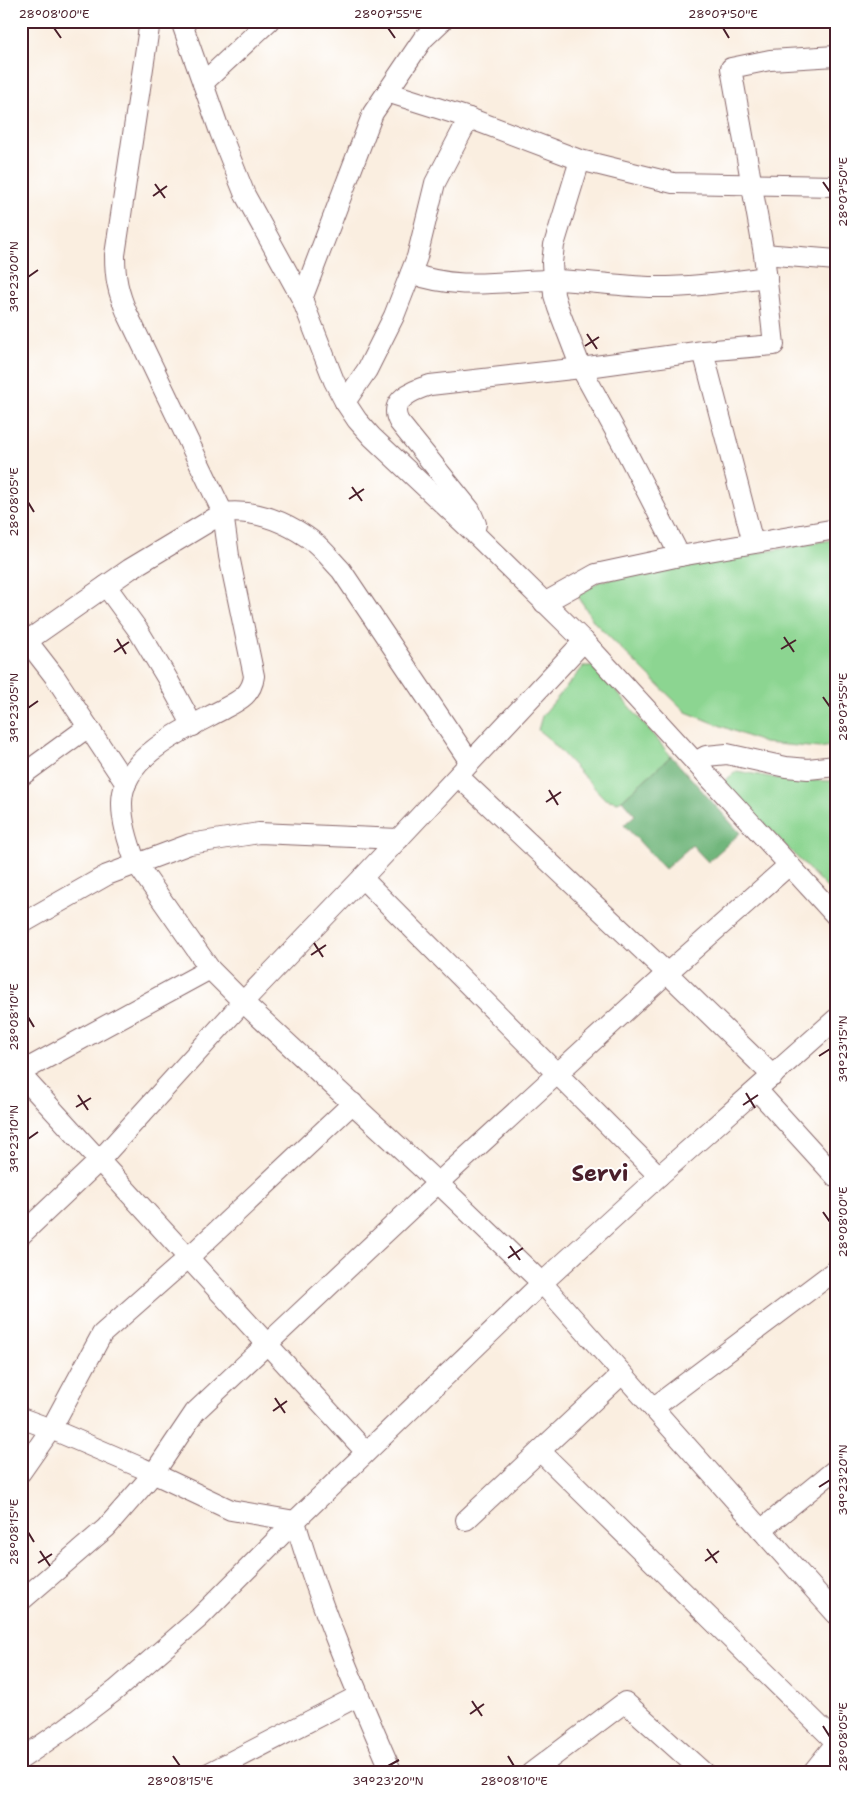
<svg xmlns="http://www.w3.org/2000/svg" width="857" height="1794" viewBox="0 0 857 1794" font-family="'Shantell Sans',sans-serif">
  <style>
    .green { fill: #8cd591; stroke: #6b7a5e }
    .forest { fill: #71b67b; stroke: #5e6a53 }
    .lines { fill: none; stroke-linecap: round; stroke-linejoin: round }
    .minor-casing { stroke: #88676a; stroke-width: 22 }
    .minor { stroke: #fff; stroke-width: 20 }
    .ticks { fill: none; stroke: #4a1f2b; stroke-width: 2 }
    .labels { text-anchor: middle; stroke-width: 4; stroke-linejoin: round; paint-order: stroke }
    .district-label { font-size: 22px; font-weight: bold; fill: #4a1f2b; stroke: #fff }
    .neatline { fill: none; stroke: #4a1f2b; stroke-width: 2 }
    .ticks-label { font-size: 12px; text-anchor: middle; fill: #4a1f2b }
  </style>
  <rect width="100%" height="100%" fill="#fff"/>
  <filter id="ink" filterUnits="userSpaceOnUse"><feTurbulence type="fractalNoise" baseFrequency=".02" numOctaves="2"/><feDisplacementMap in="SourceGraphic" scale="10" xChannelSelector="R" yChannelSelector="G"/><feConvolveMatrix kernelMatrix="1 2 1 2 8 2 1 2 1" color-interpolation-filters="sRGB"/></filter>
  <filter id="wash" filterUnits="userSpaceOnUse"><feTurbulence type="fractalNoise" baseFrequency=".0096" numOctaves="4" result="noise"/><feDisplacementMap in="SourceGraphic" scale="20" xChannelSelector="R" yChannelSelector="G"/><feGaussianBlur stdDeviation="1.12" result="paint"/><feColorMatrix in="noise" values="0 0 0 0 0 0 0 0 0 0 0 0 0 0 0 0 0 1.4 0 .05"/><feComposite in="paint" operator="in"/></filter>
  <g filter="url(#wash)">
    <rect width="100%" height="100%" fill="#faeee0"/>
    <g class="green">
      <path d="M 836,539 L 836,745 L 820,748 L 764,743 L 686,712 L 594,622 L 578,596 L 600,581 Z"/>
      <path d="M 584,666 L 595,666 L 671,756 L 622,800 L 618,802 L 605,799 L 549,739 L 538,730 L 542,716 Z"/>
      <path d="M 737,771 L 786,780 L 836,781 L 836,897 L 723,782 Z"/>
    </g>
    <path class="forest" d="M 671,756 L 740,833 L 708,862 L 692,845 L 665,869 L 624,825 L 635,815 L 622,800 Z"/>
  </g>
  <g filter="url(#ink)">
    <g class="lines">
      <g class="minor-casing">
        <g id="minor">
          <path d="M 150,21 L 115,255 C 115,278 118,292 127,313 L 223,513 L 229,556 L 254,676 C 252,694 240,700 225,708 C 189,728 121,755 122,804 C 122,824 129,845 136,863 L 210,969 L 243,1002 L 438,1183 L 542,1283 L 836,1614"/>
          <path d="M 181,21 L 220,132 L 245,195 L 302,299 L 334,381 L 345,402 L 357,420 L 372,437 L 474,533 L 584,641 L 695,762 L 706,756 L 727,754 L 786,767 L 808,769 L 836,766"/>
          <path d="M 203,83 L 269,21"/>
          <path d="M 387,92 L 469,118 L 580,160 L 673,183 L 836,186"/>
          <path d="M 580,160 L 554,245 L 552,263 L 554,295 L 558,308 L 581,368 L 623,445 L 680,556"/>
          <path d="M 764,254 L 836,260"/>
          <path d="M 411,273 C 457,291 503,281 550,280 C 583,280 616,286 649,287 C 689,288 728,282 767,277"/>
          <path d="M 302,299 L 373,113 L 423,39 L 442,21"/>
          <path d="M 703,351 L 753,543"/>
          <path d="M 345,402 L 367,370 L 394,316 L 417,257 L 435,183 L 469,118"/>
          <path d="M 474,532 L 476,524 L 470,510 L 399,422 C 387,400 414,390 430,385 L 581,368 L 703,351 L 774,345 L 764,254 L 731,68 L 770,60 L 836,56"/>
          <path d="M 106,586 L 138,630 L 167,678 L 193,726"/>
          <path d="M 544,603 L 596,574 L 680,556 L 836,529"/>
          <path d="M 21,633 L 55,677 L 126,784"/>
          <path d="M 27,641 L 130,569 L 223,513 C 257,509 287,522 314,542 C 324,550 332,561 341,570 L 470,762"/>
          <path d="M 695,762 L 836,916"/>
          <path d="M 21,776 L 88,727"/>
          <path d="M 458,776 L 667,973 L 773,1076"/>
          <path d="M 362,878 L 659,1176"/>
          <path d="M 21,924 L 107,875 L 190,844 L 259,833 L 399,839"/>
          <path d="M 21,1072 L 210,969"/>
          <path d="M 21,1075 L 366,1452"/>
          <path d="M 757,1090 L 836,1177"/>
          <path d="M 21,1235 L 99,1161 L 243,1002 L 362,878 L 584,641"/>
          <path d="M 653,1408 L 836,1270"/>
          <path d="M 21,1418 L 51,1429 L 142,1468 L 231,1510 L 295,1521 C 320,1607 356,1690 392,1773"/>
          <path d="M 540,1451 L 836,1742"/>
          <path d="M 21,1472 L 51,1429 L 102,1334 L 188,1258 L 353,1103"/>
          <path d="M 466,1520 L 622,1374"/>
          <path d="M 761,1530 L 836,1469"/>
          <path d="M 21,1601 L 106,1528 L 154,1473 L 195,1412 L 438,1183 L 667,973 L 789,865"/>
          <path d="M 21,1759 L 66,1728 L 116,1690 L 199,1618 L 295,1521 L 542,1283 L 659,1176 L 836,1019"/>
          <path d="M 209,1773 L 358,1696"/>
          <path d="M 531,1773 L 625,1702 L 704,1773"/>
          <path d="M 812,1773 L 836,1743"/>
        </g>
      </g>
      <use href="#minor" class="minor"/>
    </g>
  </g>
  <path class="ticks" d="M 54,28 L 61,38M 388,28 L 395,38M 723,28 L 729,38M 823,182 L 830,192M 155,184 L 165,198M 153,196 L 167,186M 28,277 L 38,270M 587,334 L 597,349M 585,346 L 599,337M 352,487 L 362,501M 349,499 L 364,489M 28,502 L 34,512M 784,637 L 794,652M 117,639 L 126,654M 781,649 L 796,640M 114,652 L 129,642M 823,697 L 830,707M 28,708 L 38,701M 549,790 L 558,805M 546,802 L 561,792M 314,943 L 323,957M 311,955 L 326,945M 28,1017 L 34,1027M 819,1056 L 830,1049M 746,1093 L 755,1108M 78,1095 L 88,1110M 743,1105 L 758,1095M 76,1107 L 91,1098M 28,1139 L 38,1132M 823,1212 L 830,1222M 510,1246 L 520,1260M 508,1258 L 523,1248M 275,1398 L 285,1413M 273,1411 L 287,1401M 819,1487 L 830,1480M 28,1532 L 34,1542M 707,1549 L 717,1563M 40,1551 L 50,1566M 705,1561 L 719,1551M 38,1563 L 52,1554M 472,1701 L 482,1716M 470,1714 L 484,1704M 823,1726 L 830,1737M 173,1756 L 180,1766M 508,1756 L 514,1766M 388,1766 L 399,1760"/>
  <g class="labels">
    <g class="district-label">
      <text x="600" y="1181">Servi</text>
    </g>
  </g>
  <rect width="857" height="1794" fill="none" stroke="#fff" stroke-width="55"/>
  <rect x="28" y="28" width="802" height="1738" class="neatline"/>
  <g class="ticks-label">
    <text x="54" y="18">28°08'00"E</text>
    <text x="388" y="18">28°07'55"E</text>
    <text x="723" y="18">28°07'50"E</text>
    <text transform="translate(843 192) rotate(-90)" y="4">28°07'50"E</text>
    <text transform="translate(14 277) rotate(-90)" y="4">39°23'00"N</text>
    <text transform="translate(14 502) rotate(-90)" y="4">28°08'05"E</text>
    <text transform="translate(843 707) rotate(-90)" y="4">28°07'55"E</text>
    <text transform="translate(14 708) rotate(-90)" y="4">39°23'05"N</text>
    <text transform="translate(14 1017) rotate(-90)" y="4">28°08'10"E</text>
    <text transform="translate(843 1049) rotate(-90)" y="4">39°23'15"N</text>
    <text transform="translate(14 1139) rotate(-90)" y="4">39°23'10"N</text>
    <text transform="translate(843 1222) rotate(-90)" y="4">28°08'00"E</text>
    <text transform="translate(843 1480) rotate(-90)" y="4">39°23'20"N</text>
    <text transform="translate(14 1532) rotate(-90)" y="4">28°08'15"E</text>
    <text transform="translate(843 1737) rotate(-90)" y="4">28°08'05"E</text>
    <text x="180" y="1785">28°08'15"E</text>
    <text x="388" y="1785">39°23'20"N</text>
    <text x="514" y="1785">28°08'10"E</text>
  </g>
</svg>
